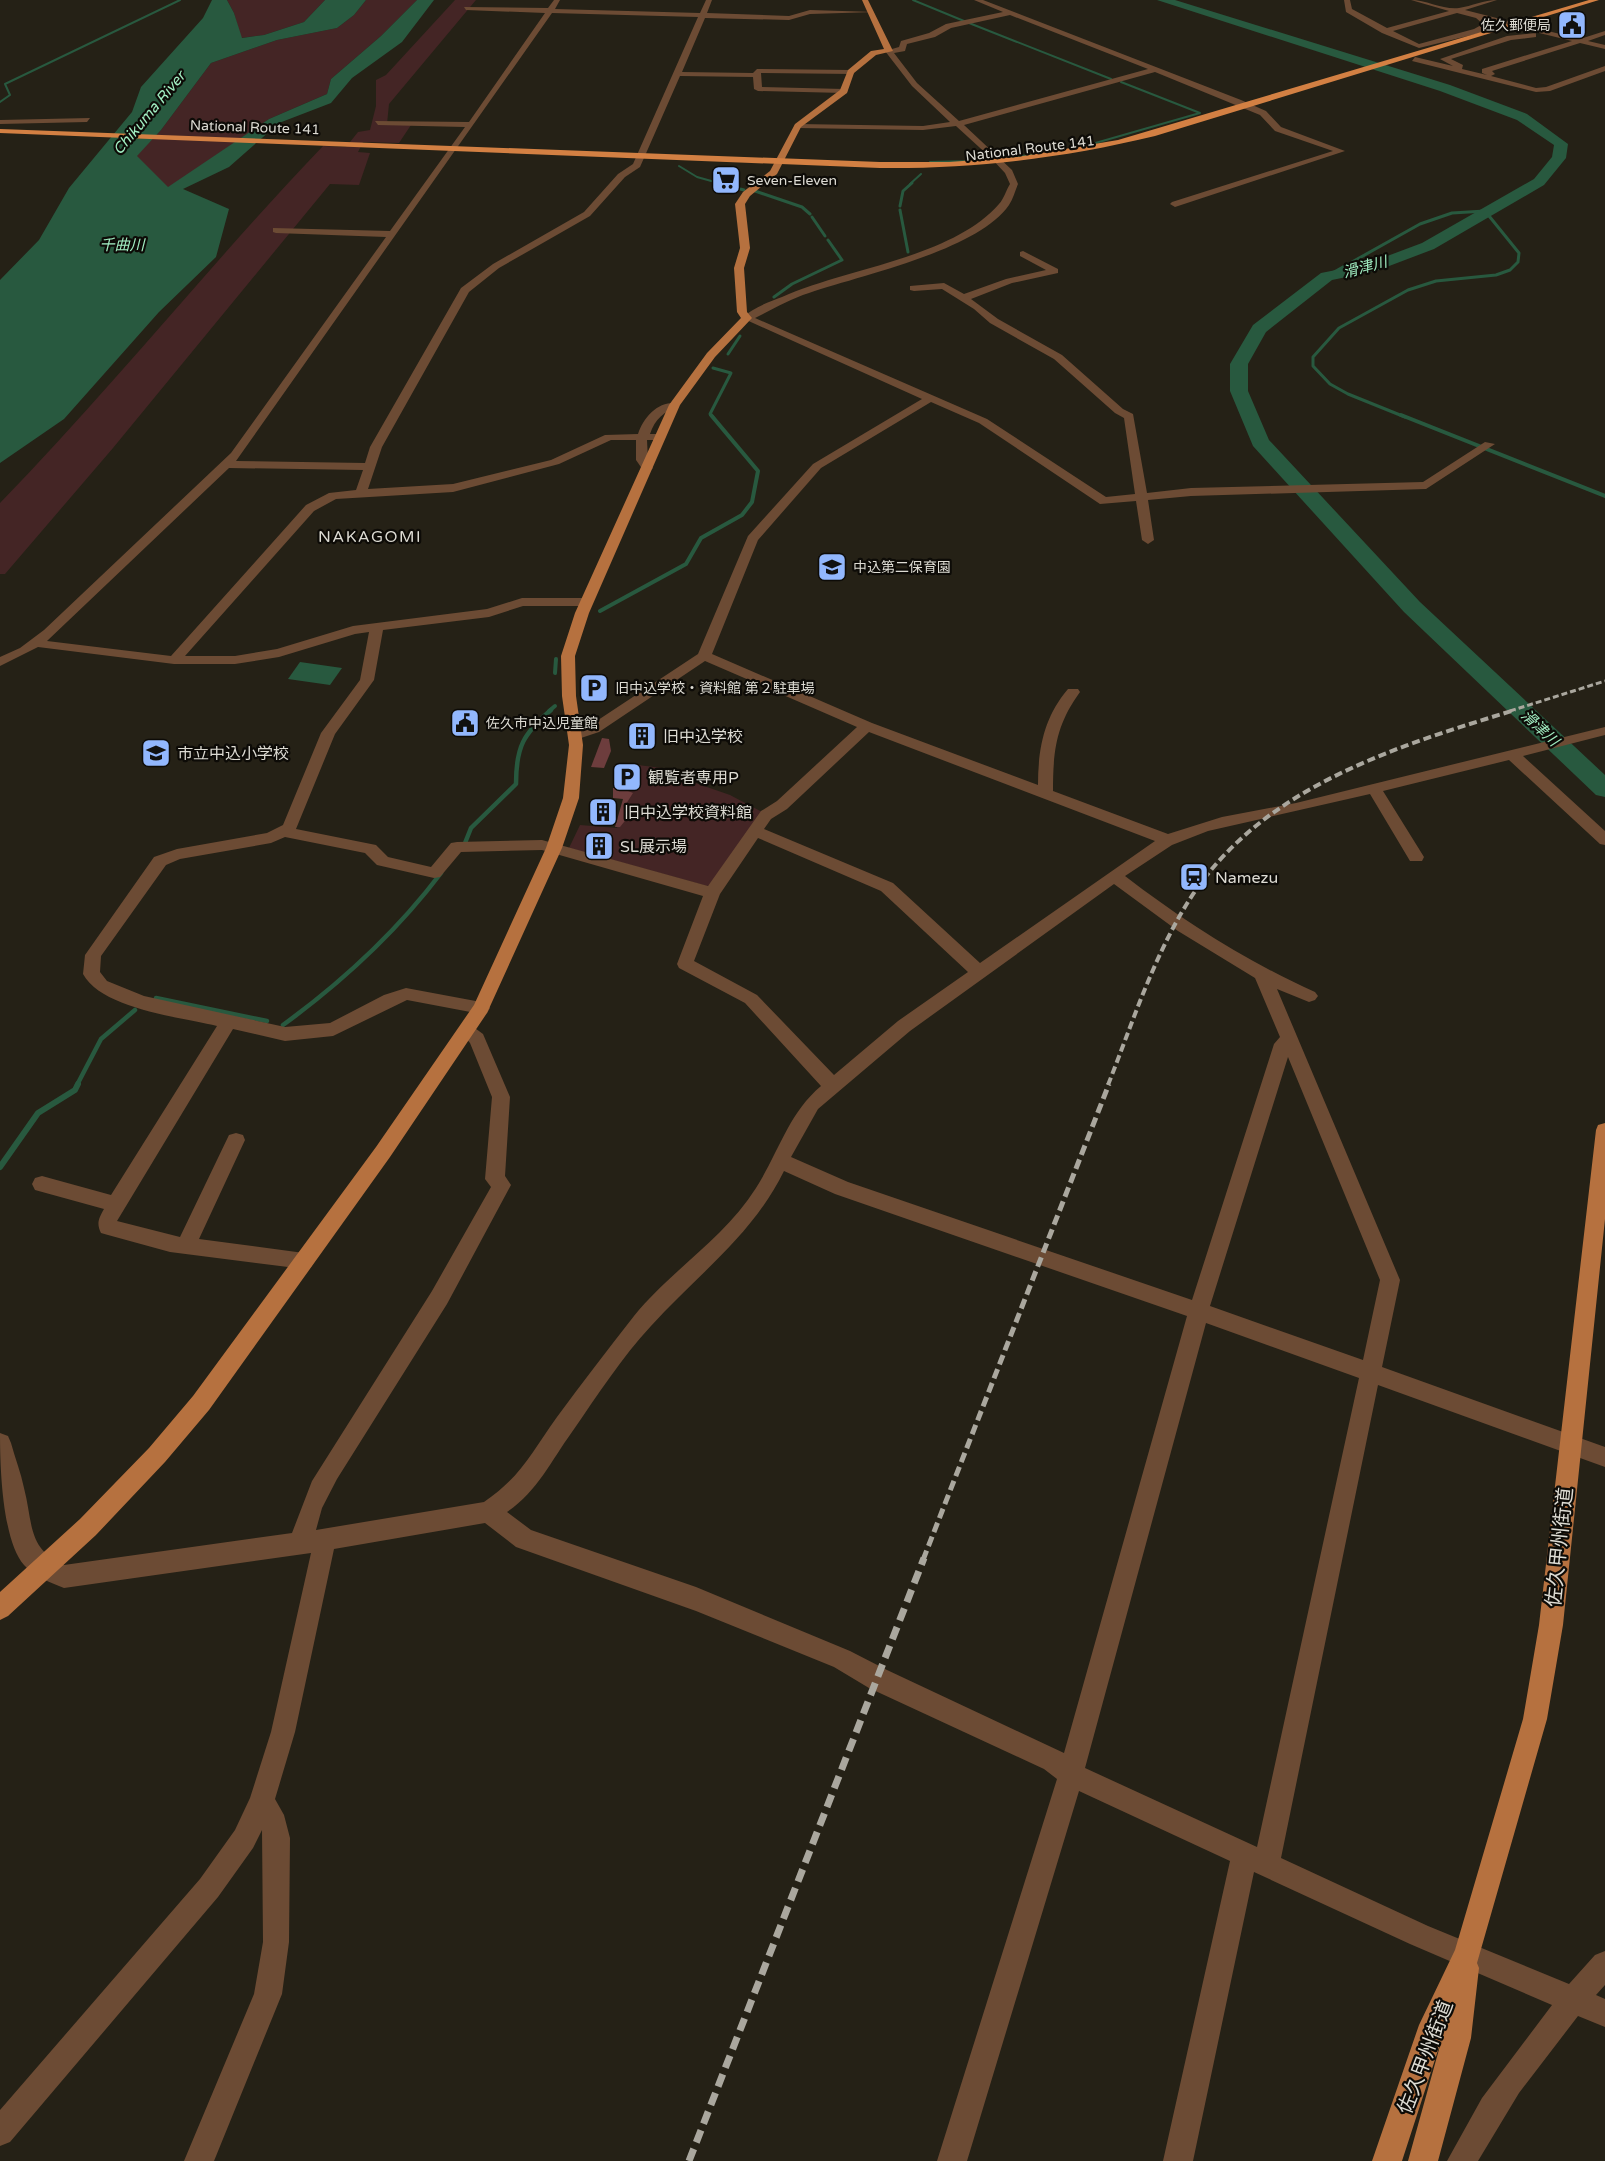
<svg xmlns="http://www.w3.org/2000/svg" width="1605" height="2161" viewBox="0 0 1605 2161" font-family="'Varela Round','Noto Sans JP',sans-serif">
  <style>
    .green { fill: #442525 }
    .forest { fill: #6d3d3d }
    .water { fill: #28593f }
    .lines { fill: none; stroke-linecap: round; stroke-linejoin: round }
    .stream-far4 { stroke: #28593f; stroke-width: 2 }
    .stream-far3 { stroke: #28593f; stroke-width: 3 }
    .stream-far2 { stroke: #28593f; stroke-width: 4 }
    .stream-far1 { stroke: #28593f; stroke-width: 4.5 }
    .stream { stroke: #28593f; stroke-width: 6 }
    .river { fill: #28593f; fill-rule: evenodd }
    .minor { fill: #6c4b34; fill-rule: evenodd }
    .major { fill: #b6713f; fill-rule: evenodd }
    .highway { fill: #d38043; fill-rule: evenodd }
    .rail-far3 { stroke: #aaa79e; stroke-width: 3; stroke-dasharray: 6 3; stroke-linecap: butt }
    .rail-far2 { stroke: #aaa79e; stroke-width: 4; stroke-dasharray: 8 4; stroke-linecap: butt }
    .rail-far1 { stroke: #aaa79e; stroke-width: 5; stroke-dasharray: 10 5; stroke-linecap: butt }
    .rail { stroke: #aaa79e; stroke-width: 7; stroke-dasharray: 13 7; stroke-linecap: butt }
    .labels { text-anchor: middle; stroke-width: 4.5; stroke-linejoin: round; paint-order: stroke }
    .far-poi-label { font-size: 14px; fill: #dddbd3; stroke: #0d0b07; text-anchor: start }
    .far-street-label { font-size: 14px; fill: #dddbd3; stroke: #0d0b07 }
    .far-water-label { font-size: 15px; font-style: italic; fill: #a1eec2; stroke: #0d0b07 }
    .far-quarter-label { font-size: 16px; letter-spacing: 1.5px; fill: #dddbd3; stroke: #0d0b07 }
    .poi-label { font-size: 16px; fill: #dddbd3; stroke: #0d0b07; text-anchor: start }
    .near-street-label { font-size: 20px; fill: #dddbd3; stroke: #0d0b07 }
  </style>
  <rect width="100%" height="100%" fill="#252116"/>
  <g class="green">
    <path d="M 227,0 L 325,0 L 304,22 L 264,35 L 241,38 L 234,13 Z"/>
    <path d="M 366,0 L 417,0 L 381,36 L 331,79 L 327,94 L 269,119 L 168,188 L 136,156 L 161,130 L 211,63 L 277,40 L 337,28 L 354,15 Z"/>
    <path d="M 455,0 L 476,0 L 389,104 L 387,124 L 411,125 L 399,143 L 363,142 L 358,152 L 370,153 L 359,185 L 330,184 L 113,448 L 5,574 L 0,574 L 0,503 C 112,388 212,262 323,146 L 346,147 L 358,132 L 370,130 L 376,106 L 376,80 L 386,75 Z"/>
    <path d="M 638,765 L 670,769 L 681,778 L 730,795 L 764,813 L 716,883 L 707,886 L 569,848 L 580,825 L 617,828 Z"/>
  </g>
  <g class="forest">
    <path d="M 602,738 L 609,739 L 611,751 L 604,768 L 591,767 Z"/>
    <path d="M 613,788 L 621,788 L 633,793 L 626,804 L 631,807 L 632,812 L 620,827 L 615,827 L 623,799 L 613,798 Z"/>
  </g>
  <g class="water">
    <path d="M 212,0 L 227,0 L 234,13 L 242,38 L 264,35 L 304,22 L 325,0 L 366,0 L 354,15 L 337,28 L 277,40 L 211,63 L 161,130 L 137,156 L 168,187 L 269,119 L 327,94 L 331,79 L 381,36 L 417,0 L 434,0 L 402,42 L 352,78 L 331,103 L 279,123 L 229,167 L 183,189 L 229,209 L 216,257 L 159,312 L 64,419 L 0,463 L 0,280 L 39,240 L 69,188 L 132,112 L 141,87 L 203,18 Z"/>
    <path d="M 300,662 L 342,668 L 330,685 L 288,679 Z"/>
  </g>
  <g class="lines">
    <g class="stream-far4">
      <path d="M 913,0 L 964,21"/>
      <path d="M 969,23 L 1111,79"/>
      <path d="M 0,102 L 10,95 L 5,84 L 180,0"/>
      <path d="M 1085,146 L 1200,113 L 1121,82"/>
      <path d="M 1012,157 L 1032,155"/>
      <path d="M 930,162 L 971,161"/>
      <path d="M 679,166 L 697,177 L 722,184"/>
      <path d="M 910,184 L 921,174"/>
    </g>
    <g class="stream-far3">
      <path d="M 717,183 L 744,190"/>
      <path d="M 755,191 L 802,207 L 810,214"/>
      <path d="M 900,206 L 903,191 L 912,183"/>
      <path d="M 900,210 L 908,252"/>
      <path d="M 812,217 L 825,236"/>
      <path d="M 1327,276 L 1420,224 L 1452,213 L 1485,211 L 1519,253 L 1518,262 L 1510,270 L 1496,275 L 1436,281 L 1408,290 L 1339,328 L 1313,357 L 1313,366 L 1330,384 L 1348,394 L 1405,417"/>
      <path d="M 774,297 L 792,284 L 842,260 L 828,240"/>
      <path d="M 728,354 L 740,336"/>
      <path d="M 713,417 L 710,414 L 731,373 L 713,368"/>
    </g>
    <g class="stream-far2">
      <path d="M 1401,415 L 1605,496"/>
      <path d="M 600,611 L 686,564 L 701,538 L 742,515 L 752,502 L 758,471 L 711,415"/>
      <path d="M 555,673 L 556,659"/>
      <path d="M 549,711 L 555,706"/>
    </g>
    <g class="stream-far1">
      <path d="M 465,843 L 471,828 L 516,784 C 516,747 523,734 551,710"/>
      <path d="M 156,998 L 267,1021"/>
      <path d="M 283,1025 C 342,982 397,931 441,873"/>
      <path d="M 77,1085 L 101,1039 L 135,1010"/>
    </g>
    <path class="stream" d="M 0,1167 L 38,1113 L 75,1090 L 78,1084"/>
    <path class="river" d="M 1157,0 L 1175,0 L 1450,85 L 1527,114 L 1568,144 L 1566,158 L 1544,185 L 1434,249 L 1376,271 L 1332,280 L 1266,332 L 1248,364 L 1248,391 L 1269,440 L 1420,602 L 1605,775 L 1605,797 L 1596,795 L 1404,612 L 1253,446 L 1230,391 L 1230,364 L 1253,325 L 1321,273 L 1366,264 L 1422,243 L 1534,179 L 1552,157 L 1554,145 L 1517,120 L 1440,91 Z"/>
    <g class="minor">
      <path d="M 554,0 L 560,0 L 555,9 L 700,13 L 706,0 L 712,0 L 707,13 L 789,16 L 810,10 L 875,12 L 810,14 L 789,20 L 705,18 L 682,72 L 753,73 L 757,69 L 851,70 L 854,74 L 761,73 L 762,87 L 844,89 L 848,91 L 844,93 L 758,91 L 754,89 L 753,77 L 680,76 L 640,167 L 625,177 L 590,216 L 499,268 L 469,292 L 382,447 L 368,489 L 453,484 L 551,460 L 605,435 L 638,434 C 644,416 659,400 679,403 L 679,407 C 664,411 655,419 650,434 L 660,434 L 666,437 L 660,440 L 647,440 L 648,460 L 653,468 L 651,470 L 643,470 L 636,460 L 636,440 L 611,440 L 559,464 L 453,492 L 336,499 L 314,511 L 185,656 L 235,656 L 277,649 L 353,626 L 487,609 L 522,598 L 586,598 L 593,602 L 586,606 L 523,606 L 489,617 L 383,630 L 374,680 L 335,734 L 296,829 L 376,845 L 388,857 L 431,867 L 451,843 L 457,842 L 542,840 L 708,886 L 761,811 L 777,801 L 857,727 L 705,661 L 599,732 L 575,740 L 568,735 L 589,726 L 698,654 L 748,536 L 813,464 L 922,399 L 742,318 C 752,308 769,302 782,297 C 846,268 952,258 999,204 C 1004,199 1006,190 1010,184 L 1005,173 L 991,158 L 956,126 L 923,130 L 798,128 L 794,126 L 798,124 L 923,126 L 950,122 L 912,86 L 885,51 L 899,47 L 901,41 L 929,33 L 946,24 L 1003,12 L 974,0 L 983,0 L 1241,100 L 1266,111 L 1281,127 L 1345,151 L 1175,207 L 1170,204 L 1172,202 L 1333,151 L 1275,131 L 1260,115 L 1155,72 L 964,125 L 1012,170 L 1018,184 C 1015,191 1013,199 1009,205 C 977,251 861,275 809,293 C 790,299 773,309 755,318 L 987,419 L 1106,497 L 1135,494 L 1124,418 L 1115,413 L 1054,359 L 990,323 L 974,309 L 942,289 L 914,291 L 910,290 L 910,286 L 944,283 L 964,294 L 1006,279 L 1046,270 L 1020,256 L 1020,252 L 1023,251 L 1058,269 L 1058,273 L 1012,283 L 971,299 L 998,319 L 1062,355 L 1123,409 L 1133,414 L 1147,493 L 1191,488 L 1423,482 L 1485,442 L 1495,444 L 1426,489 L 1191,496 L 1148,500 L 1154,540 L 1148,544 L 1142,540 L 1136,501 L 1100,504 L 979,423 L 931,402 L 821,468 L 758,540 L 712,654 L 872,723 L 1038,785 C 1038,749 1044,717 1068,689 L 1078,689 L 1080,692 C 1056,725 1053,751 1053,791 L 1168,834 L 1222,817 L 1296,803 L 1605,727 L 1605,735 L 1523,756 L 1605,831 L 1605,845 L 1600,844 L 1509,760 L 1383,791 L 1424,857 L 1422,861 L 1410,861 L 1370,794 L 1208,831 L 1172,845 L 1125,876 C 1185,922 1246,961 1315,992 L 1318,996 L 1315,1000 L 1309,1002 L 1277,989 L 1400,1280 L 1382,1367 L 1605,1447 L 1605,1467 L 1378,1385 L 1281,1858 L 1428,1926 L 1569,1984 L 1595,1955 L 1605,1951 L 1605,1985 L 1596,1995 L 1605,1999 L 1605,2027 L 1578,2016 L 1519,2093 L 1478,2161 L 1447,2161 L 1482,2098 L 1552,2005 L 1410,1944 L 1254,1872 L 1193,2161 L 1163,2161 L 1230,1861 L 1079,1791 L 967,2161 L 937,2161 L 1057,1779 L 1044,1769 L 869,1688 L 834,1667 L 696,1611 L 516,1547 L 485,1523 L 334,1549 L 295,1732 L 275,1799 L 284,1815 L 290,1838 L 289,1942 L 282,1994 L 214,2161 L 184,2161 L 254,1994 L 263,1942 L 262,1830 L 253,1848 L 218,1897 L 10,2142 L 0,2146 L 0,2110 L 200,1879 L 235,1830 L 250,1798 L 271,1732 L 311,1553 L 64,1588 C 49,1582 35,1577 24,1565 C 2,1540 0,1465 0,1433 L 8,1436 L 11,1443 C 15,1458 21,1473 24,1488 C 33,1522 27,1549 64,1565 L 292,1533 L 312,1481 L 432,1291 L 491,1187 L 485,1179 L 492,1097 L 470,1043 L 459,1030 L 462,1025 L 468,1023 L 483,1034 L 510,1097 L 505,1176 L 511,1185 L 447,1304 L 337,1479 L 322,1508 L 316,1530 L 484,1502 C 522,1476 531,1453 557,1417 C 582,1383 608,1349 634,1316 C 671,1270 724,1239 756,1188 C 779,1152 788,1114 821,1086 L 745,1003 L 679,968 L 677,964 L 703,896 L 542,850 L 461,852 L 440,877 L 434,878 L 377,865 L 365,853 L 285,837 L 271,843 L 180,859 L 166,865 L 101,956 L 100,972 L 107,981 L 144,996 L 285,1027 L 330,1023 L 384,995 L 406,988 L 481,1002 L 487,1003 L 490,1008 L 487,1013 L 481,1014 L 407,1000 L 333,1036 L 285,1041 L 233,1029 L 117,1221 L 180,1237 L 229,1135 L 236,1133 L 243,1135 L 245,1140 L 199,1239 L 304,1253 L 311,1255 L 314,1261 L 311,1267 L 304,1269 L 170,1252 L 108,1235 L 101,1233 C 96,1223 99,1218 104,1209 L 35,1190 L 32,1184 L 35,1178 L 42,1176 L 111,1195 L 217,1026 C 180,1017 102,1009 83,974 L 85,955 L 154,857 L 177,849 L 267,833 L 283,825 L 321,733 L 360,680 L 369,632 L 355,634 L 279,657 L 235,664 L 174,664 L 38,647 L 0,666 L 0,657 L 20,648 L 44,630 L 231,453 L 386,237 L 276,233 L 273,232 L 273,228 L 390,231 L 465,127 L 378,125 L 375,121 L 469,122 L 545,13 L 466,10 L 464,7 L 548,8 ZM 552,13 L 698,17 L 633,164 L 618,174 L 584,212 L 493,264 L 461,288 L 370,447 L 365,463 L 236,461 ZM 1010,15 L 1148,69 L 959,121 L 917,83 L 894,53 L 905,51 L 907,44 L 935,37 L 951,28 ZM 229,468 L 363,470 L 356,490 L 329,493 L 306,505 L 171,656 L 47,641 ZM 869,732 L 1155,841 L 980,963 L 893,883 L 764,829 L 771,819 L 787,809 ZM 758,838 L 881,891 L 968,972 L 898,1021 L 834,1075 L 757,995 L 694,961 L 720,894 ZM 1114,884 L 1178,931 L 1255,978 L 1280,1037 L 1274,1044 L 1192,1300 L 848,1182 L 791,1157 L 818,1109 L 910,1031 ZM 1288,1057 L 1380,1280 L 1363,1360 L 1210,1306 ZM 784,1171 L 835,1194 L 1187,1316 L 1064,1753 L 887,1670 L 850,1651 L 696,1587 L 531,1530 L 507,1512 C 537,1492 551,1461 572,1432 C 597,1396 622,1357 651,1326 C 699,1273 752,1236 784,1171 ZM 1206,1323 L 1359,1378 L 1257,1847 L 1085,1768 Z"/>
      <path d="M 1344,0 L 1350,0 L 1352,9 L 1387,28 L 1449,11 L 1411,0 C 1426,0 1444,10 1459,8 C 1472,6 1484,0 1497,0 L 1465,10 L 1580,39 L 1605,31 L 1605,35 L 1588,41 L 1605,45 L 1605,49 L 1580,43 L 1492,71 L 1495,74 L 1491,76 L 1536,88 L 1546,87 L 1605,66 L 1605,71 L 1550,91 L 1536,92 L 1412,61 L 1415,57 L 1453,66 L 1440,59 L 1507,36 L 1536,33 L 1536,37 L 1511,40 L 1451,59 L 1463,65 L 1462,69 L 1487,75 L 1482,73 L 1482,69 L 1572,41 L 1486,20 L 1492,24 L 1480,33 L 1419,48 L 1382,33 L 1346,12 ZM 1457,13 L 1476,18 L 1483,24 L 1474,29 L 1419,44 L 1393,31 Z"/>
      <path d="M 90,118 L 87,122 L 0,124 L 0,120 Z"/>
    </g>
    <g class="major">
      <path d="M 862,0 L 868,0 L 893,51 L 876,55 L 854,73 L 847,93 L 801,127 L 777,174 L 750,196 L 745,204 L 750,248 L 744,268 L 747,312 L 752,318 L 715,357 L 680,405 L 589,613 L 575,656 L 576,696 L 583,745 L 579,798 L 562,848 L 487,1013 L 390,1157 L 209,1410 L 165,1462 L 96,1535 L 8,1616 L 0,1620 L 0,1592 L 80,1519 L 149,1448 L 193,1396 L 376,1147 L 474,1005 L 546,848 L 563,798 L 569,745 L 562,696 L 561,656 L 575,613 L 669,405 L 707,353 L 741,318 L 737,312 L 734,268 L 740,248 L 735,204 L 743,192 L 770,171 L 795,124 L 840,90 L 848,70 L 871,51 L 884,49 Z"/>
      <path d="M 1605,1123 L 1605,1219 L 1563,1625 L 1547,1719 L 1477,1963 L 1479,1968 L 1471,2038 L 1438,2161 L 1408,2161 L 1443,2035 L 1402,2161 L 1372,2161 L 1419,2025 L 1455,1950 L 1523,1719 L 1539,1625 L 1596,1130 L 1598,1125 Z"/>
    </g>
    <path class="highway" d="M 1589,0 L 1599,0 L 1155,136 C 1064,158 974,169 880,168 L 0,133 L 0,129 L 880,162 L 949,162 L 1017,157 L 1118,140 Z"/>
    <path class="rail-far3" d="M 1510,711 L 1605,681"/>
    <path class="rail-far2" d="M 1108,1085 C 1132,1024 1153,958 1188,902 C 1259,788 1394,747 1515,710"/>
    <path class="rail-far1" d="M 923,1560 L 1109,1084"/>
    <path class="rail" d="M 689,2161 L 924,1558"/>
  </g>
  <defs>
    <g id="civic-square" transform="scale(1.5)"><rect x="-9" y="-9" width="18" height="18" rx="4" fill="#92b7fd" stroke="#0d0b07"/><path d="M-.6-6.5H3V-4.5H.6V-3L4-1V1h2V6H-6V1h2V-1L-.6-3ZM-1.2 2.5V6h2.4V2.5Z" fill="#111"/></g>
    <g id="supermarket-square" transform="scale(1.5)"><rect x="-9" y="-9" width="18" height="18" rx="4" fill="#92b7fd" stroke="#0d0b07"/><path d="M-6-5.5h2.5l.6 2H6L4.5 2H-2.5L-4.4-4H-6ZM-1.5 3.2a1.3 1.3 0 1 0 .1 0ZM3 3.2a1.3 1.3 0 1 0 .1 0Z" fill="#111"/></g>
    <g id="school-square" transform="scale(1.5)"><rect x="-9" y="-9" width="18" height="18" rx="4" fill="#92b7fd" stroke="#0d0b07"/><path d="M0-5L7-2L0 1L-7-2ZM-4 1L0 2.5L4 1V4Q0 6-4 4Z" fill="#111"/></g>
    <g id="parking-square" transform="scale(1.5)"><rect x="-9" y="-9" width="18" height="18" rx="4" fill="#92b7fd" stroke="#0d0b07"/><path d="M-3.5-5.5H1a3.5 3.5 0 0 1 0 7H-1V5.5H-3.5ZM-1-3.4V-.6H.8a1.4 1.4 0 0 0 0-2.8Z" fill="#111"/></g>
    <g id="building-square" transform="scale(1.5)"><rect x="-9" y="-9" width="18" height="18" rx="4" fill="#92b7fd" stroke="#0d0b07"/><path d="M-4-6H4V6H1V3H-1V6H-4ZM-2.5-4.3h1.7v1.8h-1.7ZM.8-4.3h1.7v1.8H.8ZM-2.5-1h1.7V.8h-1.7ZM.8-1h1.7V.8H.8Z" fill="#111"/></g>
    <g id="station-square" transform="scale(1.5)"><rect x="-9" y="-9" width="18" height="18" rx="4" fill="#92b7fd" stroke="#0d0b07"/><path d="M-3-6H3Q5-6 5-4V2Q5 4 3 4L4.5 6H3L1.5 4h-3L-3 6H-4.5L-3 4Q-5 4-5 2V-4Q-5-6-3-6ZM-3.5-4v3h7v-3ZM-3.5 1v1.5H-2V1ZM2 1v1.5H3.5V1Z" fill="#111"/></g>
  </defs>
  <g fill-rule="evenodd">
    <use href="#civic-square" x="1572" y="25"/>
    <use href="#supermarket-square" x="726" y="180"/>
    <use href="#school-square" x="832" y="567"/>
    <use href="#parking-square" x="594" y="688"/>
    <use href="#civic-square" x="465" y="723"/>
    <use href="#building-square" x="642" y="736"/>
    <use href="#school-square" x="156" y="753"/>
    <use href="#parking-square" x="627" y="777"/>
    <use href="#building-square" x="603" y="812"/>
    <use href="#building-square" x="599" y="846"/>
    <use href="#station-square" x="1194" y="877"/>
  </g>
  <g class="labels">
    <g class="far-poi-label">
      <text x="1551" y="30" text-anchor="end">佐久郵便局</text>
      <text x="747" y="185">Seven-Eleven</text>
      <text x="853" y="572">中込第二保育園</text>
      <text x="615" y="693">旧中込学校・資料館 第２駐車場</text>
      <text x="486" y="728">佐久市中込児童館</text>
    </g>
    <g class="far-street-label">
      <text transform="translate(255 127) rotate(2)" y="5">National Route 141</text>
      <text transform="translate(1030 148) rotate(-7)" y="5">National Route 141</text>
    </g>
    <g class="far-water-label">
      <text transform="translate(149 113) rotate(-50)" y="5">Chikuma River</text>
      <text x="122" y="250">千曲川</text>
      <text transform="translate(1365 267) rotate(-15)" y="5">滑津川</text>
      <text transform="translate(1540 728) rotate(43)" y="5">滑津川</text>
    </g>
    <g class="far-quarter-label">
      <text x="370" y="542">NAKAGOMI</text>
    </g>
    <g class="poi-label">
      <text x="663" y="742">旧中込学校</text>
      <text x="177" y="759">市立中込小学校</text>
      <text x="648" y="783">観覧者専用P</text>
      <text x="624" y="818">旧中込学校資料館</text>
      <text x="620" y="852">SL展示場</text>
      <text x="1215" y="883">Namezu</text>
    </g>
    <g class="near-street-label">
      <text transform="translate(1559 1547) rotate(-84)" y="7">佐久甲州街道</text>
      <text transform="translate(1425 2057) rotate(-69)" y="7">佐久甲州街道</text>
    </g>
  </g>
</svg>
